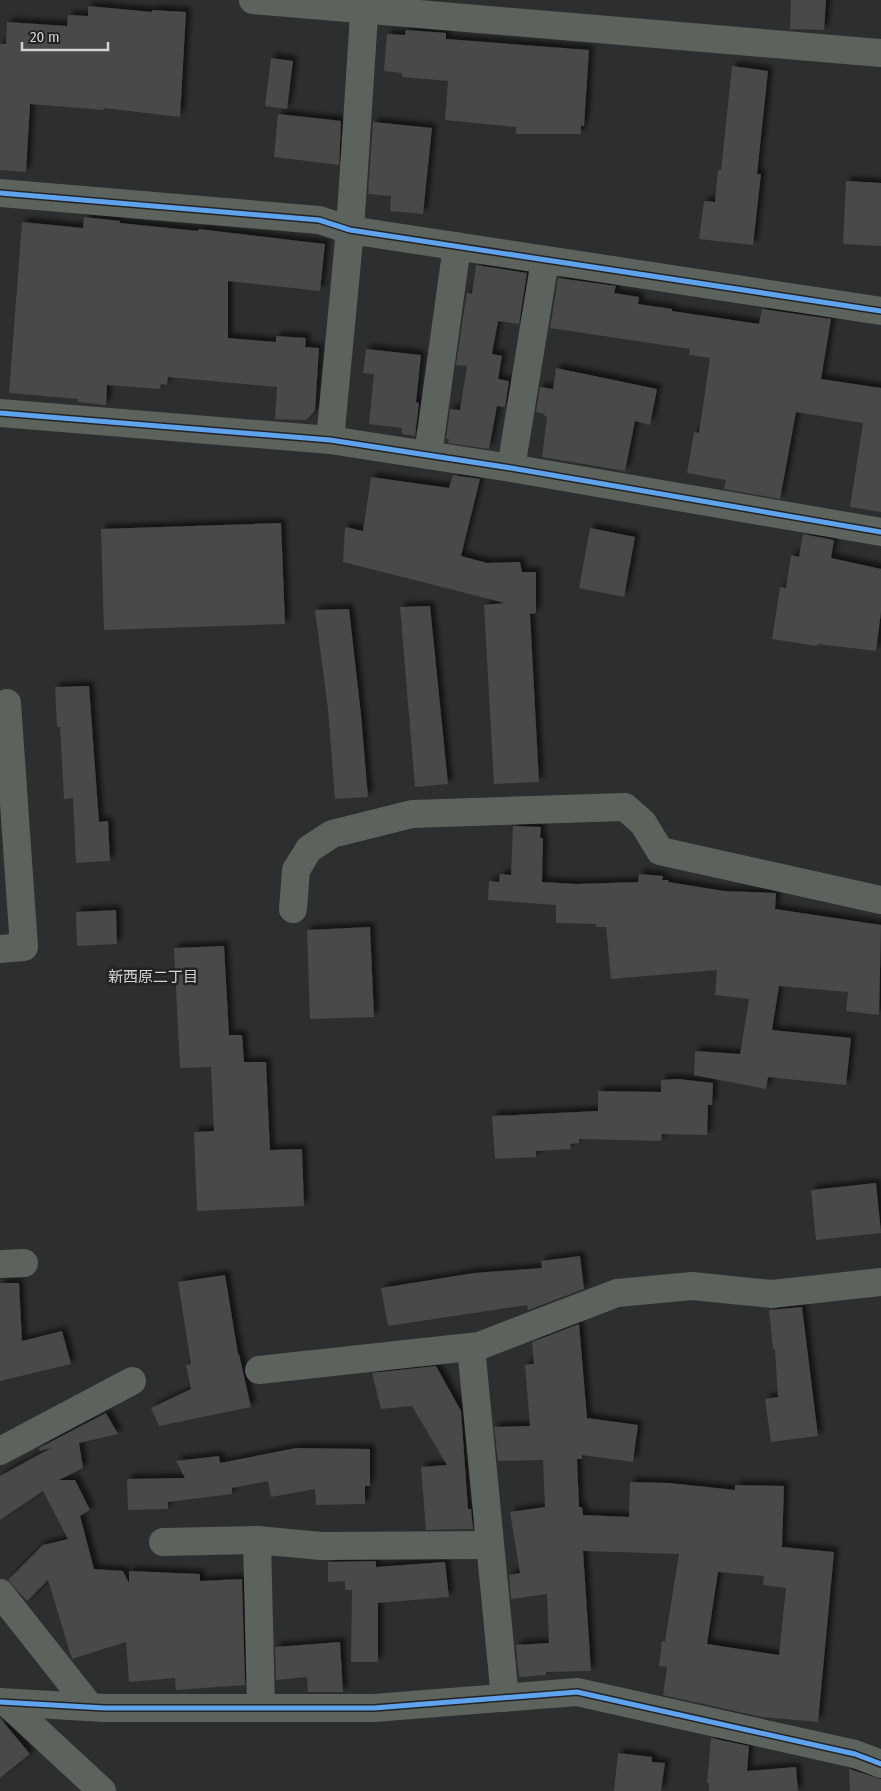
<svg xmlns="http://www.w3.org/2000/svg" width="881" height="1791" viewBox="0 0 881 1791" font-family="'Fira Sans Condensed','Noto Sans JP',sans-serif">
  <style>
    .building { fill: #48484a; fill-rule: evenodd; filter: url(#shadow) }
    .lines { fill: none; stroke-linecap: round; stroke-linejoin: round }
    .street { stroke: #5c625c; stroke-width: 28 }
    .cycleway-casing { stroke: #232326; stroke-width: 8 }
    .cycleway { stroke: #60a3ed; stroke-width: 5 }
    .labels { text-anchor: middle; stroke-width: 5; stroke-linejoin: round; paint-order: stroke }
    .neighbourhood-label { font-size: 15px; fill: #d3d3d5; stroke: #232326 }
  </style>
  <defs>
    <filter id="shadow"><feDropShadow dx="4.5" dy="-4.5" stdDeviation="2.5" flood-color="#0009"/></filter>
  </defs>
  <rect width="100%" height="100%" fill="#2d2e2f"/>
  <g class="building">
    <path d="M 791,0 L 826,0 L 824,30 L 790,29 Z"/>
    <path d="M 88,6 L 152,12 L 152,10 L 186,12 L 180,117 L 104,108 L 104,110 L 30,104 L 26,172 L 0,170 L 0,44 L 6,44 L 7,22 L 67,26 L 68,15 L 88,16 Z"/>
    <path d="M 406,30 L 446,33 L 446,39 L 589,50 L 584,126 L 581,126 L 581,134 L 516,134 L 516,127 L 445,120 L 448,81 L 402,77 L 402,73 L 384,71 L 387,34 L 405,35 Z"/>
    <path d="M 271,58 L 293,61 L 287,109 L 265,106 Z"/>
    <path d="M 732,66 L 768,71 L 757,174 L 761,174 L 753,245 L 699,239 L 704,201 L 715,202 L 718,170 L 721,170 Z"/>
    <path d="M 278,114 L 341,121 L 339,165 L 274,157 Z"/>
    <path d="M 373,122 L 432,128 L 423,214 L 390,211 L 391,196 L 368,194 Z"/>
    <path d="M 846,181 L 881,183 L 881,246 L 843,244 Z"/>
    <path d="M 84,217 L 120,221 L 120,223 L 198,231 L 199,229 L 325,244 L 320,291 L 228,281 L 228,338 L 276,342 L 276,336 L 306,338 L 305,347 L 319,348 L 315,411 L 306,420 L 275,419 L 277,387 L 168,377 L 167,385 L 161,384 L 160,389 L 107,385 L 106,405 L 78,402 L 78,399 L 9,393 L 22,222 L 83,228 Z"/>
    <path d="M 476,265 L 527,273 L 519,324 L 498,321 L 492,354 L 502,356 L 498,379 L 509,381 L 505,407 L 497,406 L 489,449 L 448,443 L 449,439 L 446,439 L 450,409 L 460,410 L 467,366 L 456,365 L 465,304 L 467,293 L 472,294 Z"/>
    <path d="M 558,278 L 616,286 L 614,293 L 639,297 L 638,304 L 672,309 L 672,311 L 759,324 L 762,309 L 831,319 L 821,379 L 881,388 L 881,512 L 850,507 L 863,423 L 796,412 L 780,499 L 724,489 L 726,480 L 687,473 L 694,432 L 699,433 L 710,358 L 689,355 L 690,349 L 550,328 Z"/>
    <path d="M 366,349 L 421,355 L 416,402 L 419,403 L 415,436 L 402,434 L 402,428 L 369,424 L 374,374 L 363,373 Z"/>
    <path d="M 556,368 L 657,389 L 650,425 L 635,421 L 625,471 L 542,457 L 547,417 L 544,416 L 545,414 L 536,412 L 540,387 L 553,389 Z"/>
    <path d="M 453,475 L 480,479 L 461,556 L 487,563 L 520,562 L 522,572 L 536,572 L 536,613 L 530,614 L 539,782 L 494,784 L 484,605 L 505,603 L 343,562 L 345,527 L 363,531 L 371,477 L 449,488 Z"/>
    <path d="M 281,523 L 285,624 L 104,630 L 101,529 Z"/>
    <path d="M 590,528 L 635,537 L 624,597 L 579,588 Z"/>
    <path d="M 803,534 L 834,540 L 831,558 L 881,569 L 881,612 L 876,651 L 818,644 L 817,646 L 772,639 L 780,587 L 786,588 L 791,555 L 799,557 Z"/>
    <path d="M 430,606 L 448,784 L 415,787 L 400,607 Z"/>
    <path d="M 349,609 L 361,715 L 368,797 L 335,799 L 328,709 L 315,610 Z"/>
    <path d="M 89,686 L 99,822 L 108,821 L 110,861 L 76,863 L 73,798 L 64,799 L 60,727 L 57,727 L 55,687 Z"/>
    <path d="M 513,826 L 541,827 L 540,838 L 543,838 L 542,882 L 577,884 L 638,882 L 639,874 L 663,876 L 662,880 L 669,880 L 668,882 L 724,891 L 776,893 L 775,909 L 881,925 L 879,1015 L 846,1011 L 848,992 L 779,986 L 772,1030 L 851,1038 L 846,1085 L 768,1077 L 766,1089 L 694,1075 L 695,1051 L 740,1054 L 749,999 L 715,995 L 717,970 L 611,979 L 606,927 L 596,927 L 596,924 L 556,923 L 556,905 L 488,900 L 489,881 L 499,882 L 500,874 L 511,875 Z"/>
    <path d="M 116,910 L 117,944 L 77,946 L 76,912 Z"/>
    <path d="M 370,927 L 374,1017 L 310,1019 L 307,930 Z"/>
    <path d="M 224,946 L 229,1035 L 242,1035 L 244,1062 L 266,1062 L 270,1150 L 302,1149 L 304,1206 L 197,1211 L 194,1132 L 214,1131 L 211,1067 L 180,1068 L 174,948 Z"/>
    <path d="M 678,1079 L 713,1083 L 712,1105 L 708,1105 L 707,1135 L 662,1134 L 661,1141 L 579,1139 L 579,1143 L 570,1144 L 571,1149 L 536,1151 L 536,1157 L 495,1159 L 492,1116 L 598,1111 L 598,1091 L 661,1092 L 661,1080 Z"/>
    <path d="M 876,1183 L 881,1233 L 816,1240 L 811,1190 Z"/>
    <path d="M 580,1256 L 584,1289 L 528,1310 L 527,1305 L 388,1326 L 381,1288 L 474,1273 L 542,1268 L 541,1261 Z"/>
    <path d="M 225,1275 L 238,1354 L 239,1354 L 251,1407 L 159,1426 L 151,1408 L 191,1389 L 186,1365 L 191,1364 L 178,1282 Z"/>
    <path d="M 0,1283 L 19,1283 L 22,1341 L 62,1331 L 71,1364 L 0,1381 Z"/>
    <path d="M 802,1307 L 818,1436 L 771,1442 L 765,1399 L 778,1397 L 775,1349 L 773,1349 L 769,1310 Z"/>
    <path d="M 579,1324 L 587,1418 L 638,1425 L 633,1462 L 582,1455 L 582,1459 L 577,1459 L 579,1507 L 582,1507 L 583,1515 L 629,1517 L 630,1482 L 669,1483 L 735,1490 L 735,1485 L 784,1486 L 782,1547 L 834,1552 L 818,1722 L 762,1717 L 663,1695 L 667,1667 L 659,1666 L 662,1641 L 665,1641 L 679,1554 L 583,1551 L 591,1671 L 546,1672 L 546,1675 L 519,1677 L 516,1645 L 549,1643 L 547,1594 L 511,1599 L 509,1575 L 520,1573 L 510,1512 L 545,1507 L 543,1460 L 498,1461 L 494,1427 L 530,1426 L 525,1365 L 534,1364 L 532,1342 ZM 718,1572 L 764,1576 L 763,1585 L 786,1588 L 779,1655 L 707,1644 Z"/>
    <path d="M 436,1366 L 461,1411 L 468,1509 L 471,1509 L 473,1529 L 426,1530 L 421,1467 L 447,1465 L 412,1406 L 381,1409 L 372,1373 Z"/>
    <path d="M 106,1413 L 118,1434 L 79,1443 L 83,1468 L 59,1480 L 75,1480 L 90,1510 L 80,1516 L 94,1569 L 123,1571 L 129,1583 L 129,1571 L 200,1574 L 200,1581 L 242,1579 L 245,1685 L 176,1690 L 175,1678 L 129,1682 L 126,1642 L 72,1659 L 48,1580 L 27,1601 L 8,1580 L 43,1545 L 68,1539 L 43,1491 L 0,1520 L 0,1476 L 51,1448 L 40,1451 L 39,1448 Z"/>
    <path d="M 296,1448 L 370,1449 L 370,1486 L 365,1486 L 365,1504 L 316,1505 L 315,1489 L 271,1497 L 268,1481 L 232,1488 L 232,1494 L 168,1502 L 168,1509 L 128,1510 L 127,1479 L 185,1478 L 176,1461 L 219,1456 L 220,1463 Z"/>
    <path d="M 376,1561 L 376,1567 L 445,1562 L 449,1597 L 378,1603 L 378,1662 L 351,1662 L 352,1590 L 345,1590 L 345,1581 L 328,1582 L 328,1562 Z"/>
    <path d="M 340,1642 L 343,1692 L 308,1692 L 307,1677 L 276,1680 L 275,1647 Z"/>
    <path d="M 0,1718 L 30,1754 L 0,1778 Z"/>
    <path d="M 711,1738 L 749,1746 L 747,1771 L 796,1767 L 798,1791 L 709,1791 L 709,1783 L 707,1783 Z"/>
    <path d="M 618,1753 L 652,1757 L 652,1762 L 665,1763 L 661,1791 L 614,1791 Z"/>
    <path d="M 849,1769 L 881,1779 L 881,1791 L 850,1791 Z"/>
  </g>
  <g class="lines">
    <g class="street">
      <path d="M 253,0 L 881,53"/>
      <path d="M 0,193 L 319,220 L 350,230 L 881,311"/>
      <path d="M 0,413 L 330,440 L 511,468 L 881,532"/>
      <path d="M 330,440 L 350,230 L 365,0"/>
      <path d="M 428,455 L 457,246"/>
      <path d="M 511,468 L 545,260"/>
      <path d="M 293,909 L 296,870 L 309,849 L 332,834 L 412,814 L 625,807 L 643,823 L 660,851 L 881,900"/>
      <path d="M 0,949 L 24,947 L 7,703"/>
      <path d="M 0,1264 L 24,1263"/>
      <path d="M 471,1347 L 505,1698"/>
      <path d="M 259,1370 L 479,1346 L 617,1293 L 692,1286 L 772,1294 L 881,1282"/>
      <path d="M 0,1451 L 132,1381"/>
      <path d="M 257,1540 L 261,1708"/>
      <path d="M 163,1542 L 257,1540 L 321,1546 L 489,1545"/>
      <path d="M 0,1593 L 90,1707"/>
      <path d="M 0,1702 L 104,1708 L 374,1708 L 577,1692 L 855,1754 L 881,1764"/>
      <path d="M 7,1703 L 102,1791"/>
    </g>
    <g class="cycleway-casing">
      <g id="cycleway">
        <path d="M 0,193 L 319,220 L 350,230 L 881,311"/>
        <path d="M 0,413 L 330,440 L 511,468 L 881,532"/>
        <path d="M 0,1702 L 104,1708 L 374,1708 L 577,1692 L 855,1754 L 881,1764"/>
      </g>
    </g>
    <use href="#cycleway" class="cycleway"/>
  </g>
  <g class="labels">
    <g class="neighbourhood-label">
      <text x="153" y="982">新西原二丁目</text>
    </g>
  </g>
  <path d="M22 42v8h86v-8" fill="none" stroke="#d3d3d5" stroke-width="2.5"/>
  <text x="30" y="42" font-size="15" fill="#d3d3d5" stroke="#232326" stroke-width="4" paint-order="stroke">20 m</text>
</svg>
